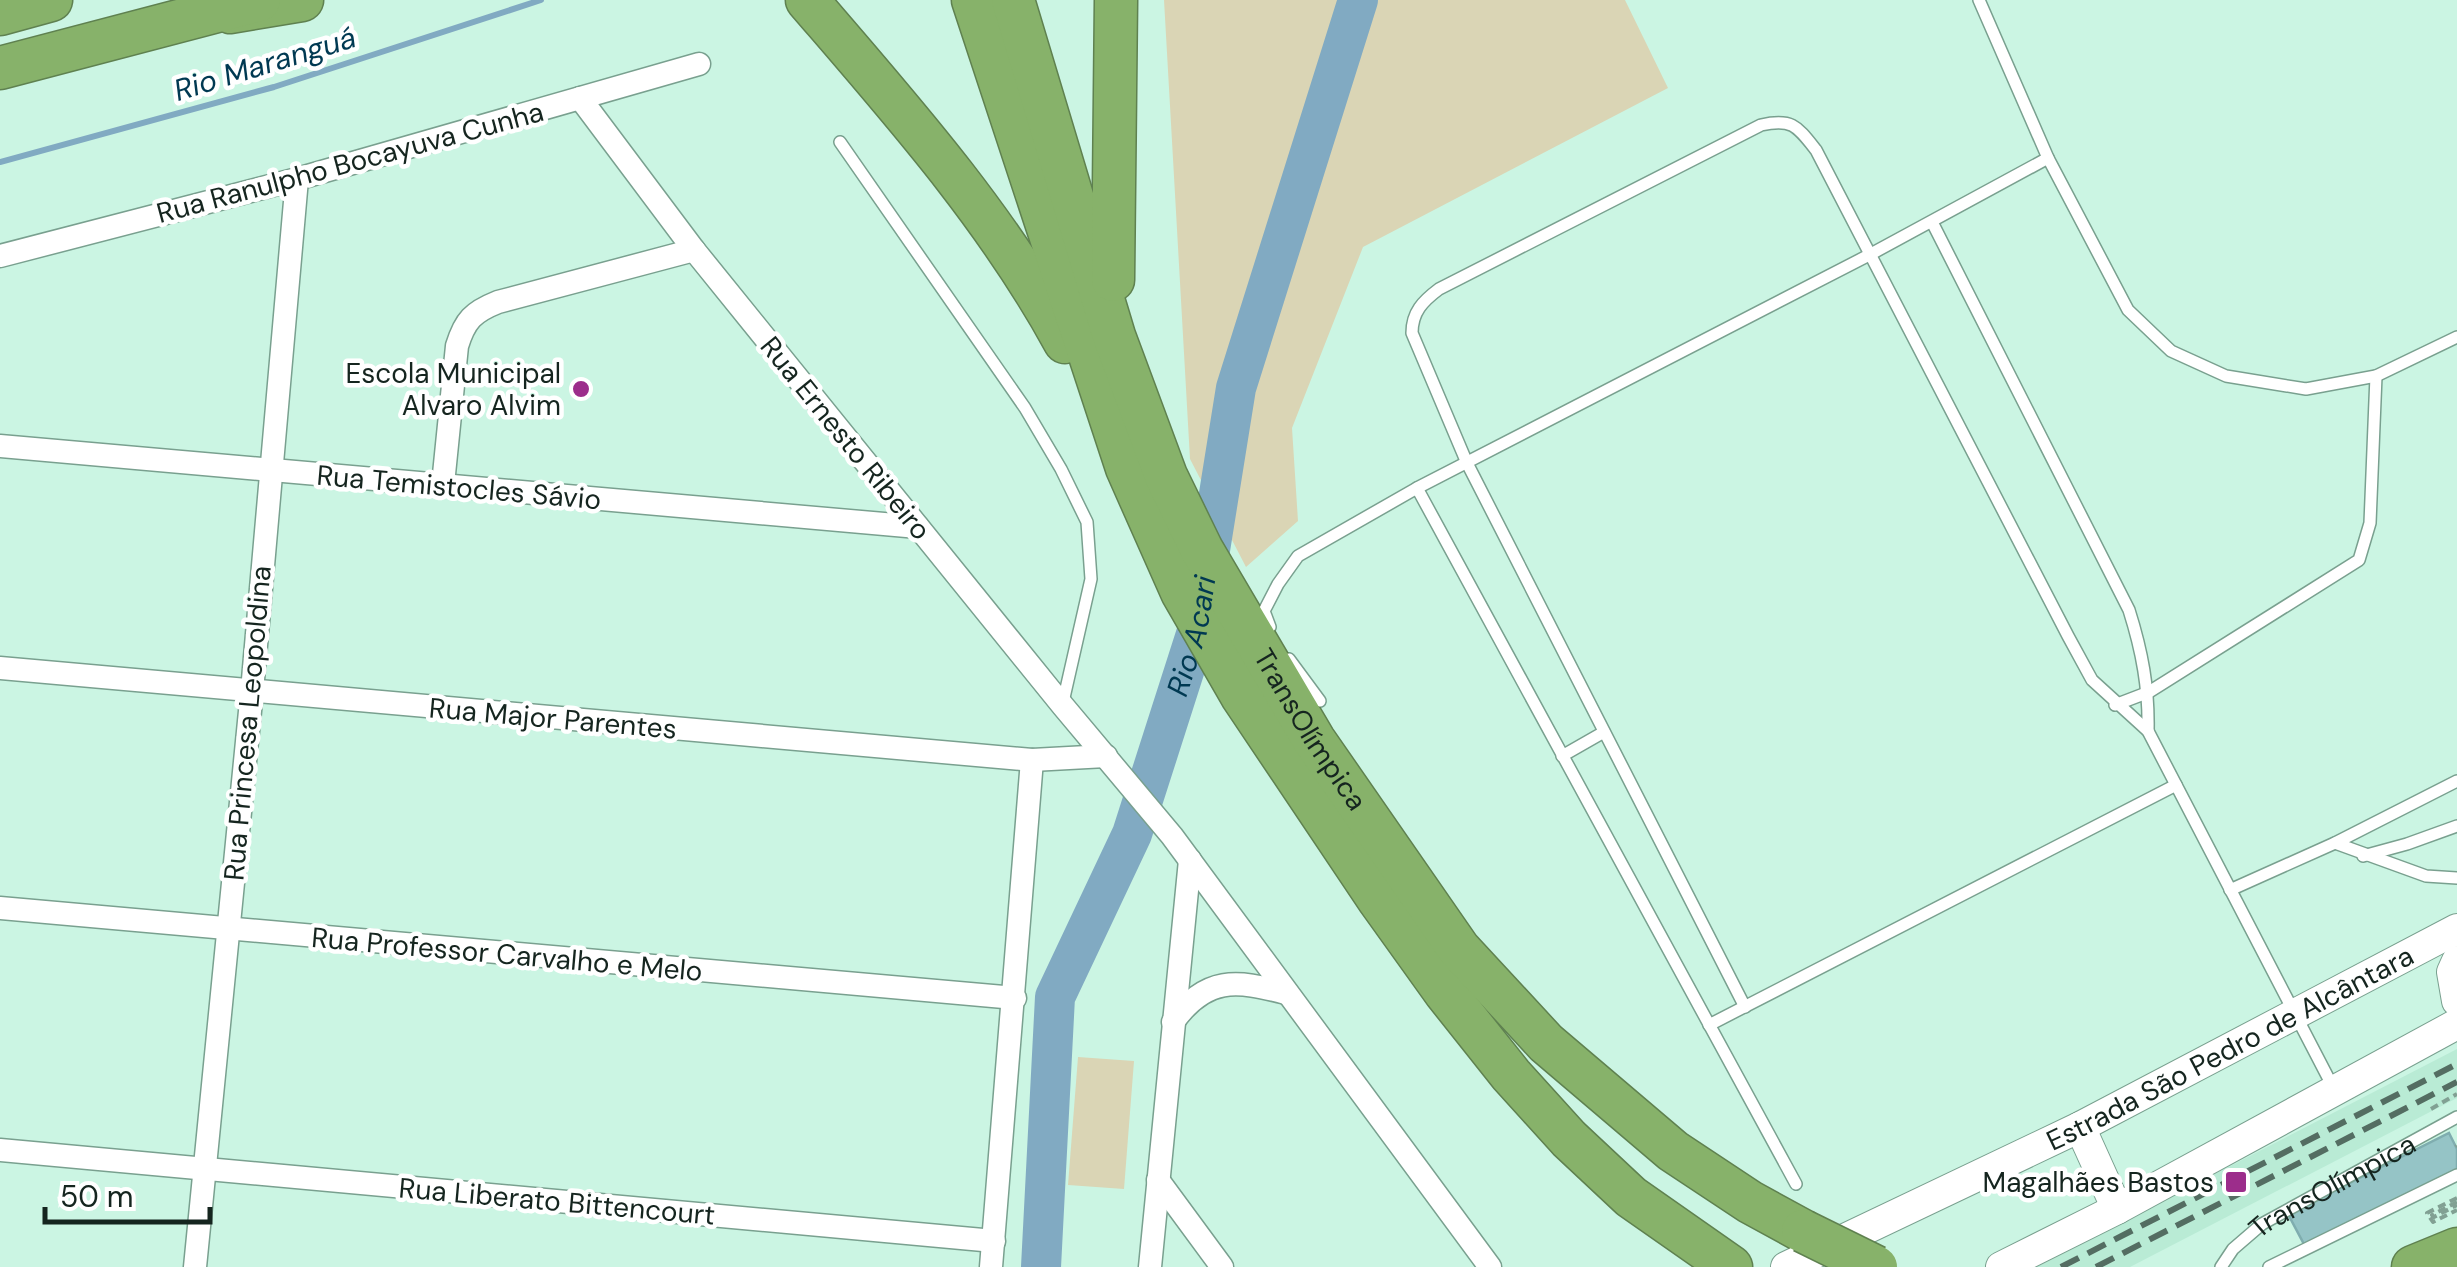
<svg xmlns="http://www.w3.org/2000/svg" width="2457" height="1267" viewBox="0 0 2457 1267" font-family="'DM Sans',sans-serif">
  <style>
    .built { fill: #b9ebd5 }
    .green { fill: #dad5b5 }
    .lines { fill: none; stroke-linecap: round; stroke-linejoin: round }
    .stream { stroke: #81aac2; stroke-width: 6 }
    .river { stroke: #81aac2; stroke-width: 40 }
    .building { fill: #95c4c6; stroke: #7fadaf; stroke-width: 2.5 }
    .service-casing { stroke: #79a08f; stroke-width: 14 }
    .minor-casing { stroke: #79a08f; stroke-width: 25 }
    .tertiary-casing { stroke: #79a08f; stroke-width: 32 }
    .motorway-casing { stroke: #5f8150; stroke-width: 45 }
    .path { stroke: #81a093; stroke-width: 4; stroke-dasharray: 8 5; stroke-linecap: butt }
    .service { stroke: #fff; stroke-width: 11 }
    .minor { stroke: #fff; stroke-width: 22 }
    .tertiary { stroke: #fff; stroke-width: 30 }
    .motorway { stroke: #87b26a; stroke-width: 42 }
    .rail { stroke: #546d62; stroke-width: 6; stroke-dasharray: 20 10; stroke-linecap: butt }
    .motorway-bridge-casing { stroke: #5f8150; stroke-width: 45; stroke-linecap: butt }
    .motorway-bridge { stroke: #87b26a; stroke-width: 42 }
    .poi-dot { fill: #9c2d8b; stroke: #fff; stroke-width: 4 }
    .labels { text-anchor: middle; stroke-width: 9; stroke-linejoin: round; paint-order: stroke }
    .street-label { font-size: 28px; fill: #15251f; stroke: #fff }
    .poi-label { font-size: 28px; fill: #15251f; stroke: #fff; text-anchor: end }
    .water-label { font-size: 30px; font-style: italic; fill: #003952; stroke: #fff }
  </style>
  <rect width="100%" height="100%" fill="#cbf5e3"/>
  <path class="built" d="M 2457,1049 L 2457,1098 L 2130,1267 L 2035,1267 Z"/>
  <g class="green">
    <path d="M 1164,0 L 1625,0 L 1668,88 L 1363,247 L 1292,428 L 1298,521 L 1246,567 L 1190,459 Z"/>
    <path d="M 1078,1057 L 1134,1061 L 1124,1189 L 1068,1185 Z"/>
  </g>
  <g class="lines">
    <path class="stream" d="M 0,162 L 274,87 L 541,0"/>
    <path class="river" id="s1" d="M 1041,1267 L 1055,997 L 1132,834 L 1197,631 L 1236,388 L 1358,0"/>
  </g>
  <path class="building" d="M 2449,1133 L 2457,1149 L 2457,1169 L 2305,1246 L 2288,1214 Z"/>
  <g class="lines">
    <g class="service-casing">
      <g id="service">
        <path d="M 1979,0 L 2048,158 L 2128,310 L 2171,351 L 2226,376 L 2306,389 L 2376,376 L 2457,337"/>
        <path d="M 840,142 L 1025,408 L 1061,469 L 1087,522 L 1091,579 L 1063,702"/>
        <path d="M 1932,222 L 2129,610 C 2142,651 2149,688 2148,731"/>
        <path d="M 1417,488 L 1796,1184"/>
        <path d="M 1270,627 L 1264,611 L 1278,584 L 1298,556 L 1417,488 L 1871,254 L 2048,158"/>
        <path d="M 1289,659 L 1320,701"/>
        <path d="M 2115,705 L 2149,692 L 2359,560 L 2370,523 L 2376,376"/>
        <path d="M 1562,756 L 1604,732"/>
        <path d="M 2335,843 L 2426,876 L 2457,878"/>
        <path d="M 2363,856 L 2407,844 L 2457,826"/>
        <path d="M 2230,890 L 2335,843 L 2457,781"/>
        <path d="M 1745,1007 L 1467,463 L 1412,333 C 1412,312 1423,301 1439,289 L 1761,125 C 1792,118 1797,126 1816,150 L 2068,636 L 2092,680 L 2148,731 L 2334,1089"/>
        <path d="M 1709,1025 L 2176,785"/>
        <path id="s2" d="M 2221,1267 L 2233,1249 L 2262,1224 L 2457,1117"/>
        <path d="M 2269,1267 L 2457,1175"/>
      </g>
    </g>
    <g class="minor-casing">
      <g id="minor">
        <path d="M 580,98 L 694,250 L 1063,706 L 1172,836 L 1490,1267"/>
        <path d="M 0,256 L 297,179 L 699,64"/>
        <path d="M 0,446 L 918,527"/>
        <path d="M 443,484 L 457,346 C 465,320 473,312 498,302 L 694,250"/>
        <path d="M 0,668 L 1032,760 L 1106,756"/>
        <path d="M 0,908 L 1015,998"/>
        <path d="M 1173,1022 C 1206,976 1236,980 1286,993"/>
        <path d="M 0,1150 L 994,1241"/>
        <path d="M 1158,1180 L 1222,1267"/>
        <path d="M 195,1267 L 252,691 L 297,179"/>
        <path d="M 991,1267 L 1032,760"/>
        <path d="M 1150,1267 L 1190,860"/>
      </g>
    </g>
    <g class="tertiary-casing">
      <g id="tertiary">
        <path d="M 2457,961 L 2452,972 L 2457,1001"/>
        <path d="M 2080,1127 L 2117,1209"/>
        <path id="s3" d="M 1786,1267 L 2080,1127 L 2457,929"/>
        <path d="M 2001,1267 L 2117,1209 L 2457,1024"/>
      </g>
    </g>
    <g class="motorway-casing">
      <g id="motorway">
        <path d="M 807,0 C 900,108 997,217 1065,342"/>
        <path d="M 973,0 L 1127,468 L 1182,592 L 1242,696 L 1379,900 L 1445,992 L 1511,1075 L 1569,1139 L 1631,1197 L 1731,1267"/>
        <path id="s4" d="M 1013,0 L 1114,336 L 1166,476 L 1202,550 L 1314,740 L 1459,949 L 1546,1043 L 1673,1151 L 1750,1202 L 1803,1231"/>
        <path d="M 230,12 L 302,0"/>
        <path d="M 0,14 L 51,0"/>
        <path d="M 0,68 L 259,0"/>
        <path d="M 1113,280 L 1116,0"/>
        <path d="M 2413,1267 L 2457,1249"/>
      </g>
    </g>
    <g class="path">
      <path d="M 2431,1109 L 2457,1094"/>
      <path d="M 2456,1147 L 2457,1146"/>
      <path d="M 2457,1198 L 2427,1213 L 2433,1222 L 2457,1210"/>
      <path d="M 2457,1202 L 2432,1215 L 2434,1217 L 2457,1205"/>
    </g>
    <use href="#service" class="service"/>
    <use href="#minor" class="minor"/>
    <use href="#tertiary" class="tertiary"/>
    <use href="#motorway" class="motorway"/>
    <g class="rail">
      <path d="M 2061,1267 L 2457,1064"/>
      <path d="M 2096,1267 L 2457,1082"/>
    </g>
    <g class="motorway-bridge-casing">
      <path id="motorway-bridge" d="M 1803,1231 L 1876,1267"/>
    </g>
    <use href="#motorway-bridge" class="motorway-bridge"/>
  </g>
  <g class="poi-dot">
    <circle cx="581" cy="389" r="10"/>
    <rect x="2224" y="1170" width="24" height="24" rx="5"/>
  </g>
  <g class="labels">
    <g class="street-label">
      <text transform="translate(350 162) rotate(-15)" y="10">Rua Ranulpho Bocayuva Cunha</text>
      <text transform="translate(846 438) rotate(51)" y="10">Rua Ernesto Ribeiro</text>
      <text transform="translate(459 487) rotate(5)" y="10">Rua Temistocles Sávio</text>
      <text transform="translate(553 718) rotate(5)" y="10">Rua Major Parentes</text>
      <text transform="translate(247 723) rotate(-85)" y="10">Rua Princesa Leopoldina</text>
      <text dy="10" stroke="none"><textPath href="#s4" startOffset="792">TransOlímpica</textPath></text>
      <text transform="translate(507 954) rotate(5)" y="10">Rua Professor Carvalho e Melo</text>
      <text dy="10" stroke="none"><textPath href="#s3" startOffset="495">Estrada São Pedro de Alcântara</textPath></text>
      <text dy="10" stroke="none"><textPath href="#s2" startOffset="140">TransOlímpica</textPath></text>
      <text transform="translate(557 1201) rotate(5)" y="10">Rua Liberato Bittencourt</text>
    </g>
    <g class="poi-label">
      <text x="561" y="383">Escola Municipal<tspan x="561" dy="32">Alvaro Alvim</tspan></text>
      <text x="2214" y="1192">Magalhães Bastos</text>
    </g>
    <g class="water-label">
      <text transform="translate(265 64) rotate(-17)" y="10">Rio Maranguá</text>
      <text dy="10" stroke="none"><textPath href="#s1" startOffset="658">Rio Acari</textPath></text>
    </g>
  </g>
  <path d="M45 1207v15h165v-15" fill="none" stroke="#15251f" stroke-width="5"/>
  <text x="60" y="1207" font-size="30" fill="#15251f" stroke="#ffffff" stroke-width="8" paint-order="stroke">50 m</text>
</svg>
